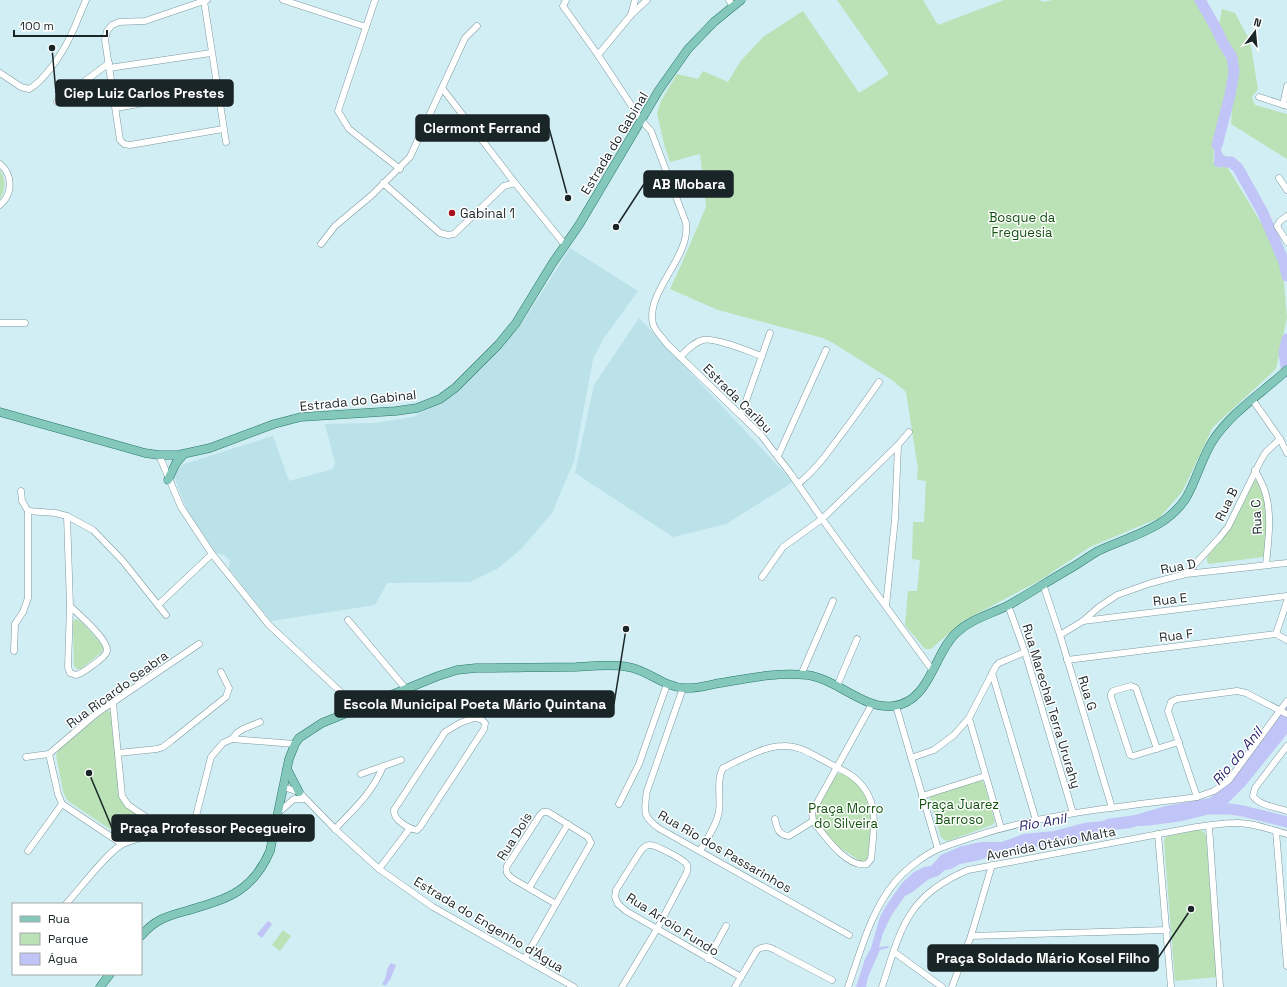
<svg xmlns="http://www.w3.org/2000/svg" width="1287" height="987" viewBox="0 0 1287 987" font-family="'Space Grotesk',sans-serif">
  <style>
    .built { fill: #bbe1e9 }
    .green { fill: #bae2b6 }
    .water { fill: #c1c4f6 }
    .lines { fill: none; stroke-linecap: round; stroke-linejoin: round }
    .river { stroke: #c1c4f6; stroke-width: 11 }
    .minor-casing { stroke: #7d999e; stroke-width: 7 }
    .major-casing { stroke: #297769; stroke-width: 9 }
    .minor { stroke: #fff; stroke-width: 6 }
    .major { stroke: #83c8bb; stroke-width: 8 }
    .poi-dot { fill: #a7111d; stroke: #fff; stroke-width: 1.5 }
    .labels { text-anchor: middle; stroke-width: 3; stroke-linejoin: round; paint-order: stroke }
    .street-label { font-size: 13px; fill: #1a2527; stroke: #fff }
    .poi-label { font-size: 13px; fill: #1a2527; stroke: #fff; text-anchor: start }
    .park-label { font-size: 13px; fill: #11520f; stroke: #fff }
    .water-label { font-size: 14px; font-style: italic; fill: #2e286e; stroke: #fff }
    .leader { fill: none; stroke: #1a2527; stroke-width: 1.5 }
    .callout-dot { fill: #1a2527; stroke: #fff; stroke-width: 1.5 }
    .callout { fill: #1a2527; stroke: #1a2527; stroke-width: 1.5 }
    .callout-label { font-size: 14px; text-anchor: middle; font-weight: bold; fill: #fff }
  </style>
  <rect width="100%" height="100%" fill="#d0eef4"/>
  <g class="built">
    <path d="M 570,248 L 638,291 L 604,338 L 593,359 L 574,461 L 552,513 L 521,549 L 497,569 L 470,582 L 387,583 L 375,605 L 271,621 L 229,569 L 230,560 L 224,555 L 216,553 L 188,512 L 174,477 L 181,465 L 273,436 L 289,481 L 333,469 L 335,463 L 325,424 L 374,423 L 413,417 L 441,401 L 481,369 L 523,322 Z"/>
    <path d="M 639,318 L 793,482 L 726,524 L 673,537 L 575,473 L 594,385 Z"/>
  </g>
  <g class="green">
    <path d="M 837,0 L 923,0 L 938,25 L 1004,0 L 1039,0 L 1044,2 L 1052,0 L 1195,0 L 1199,5 L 1229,64 L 1231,83 L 1215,134 L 1213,161 L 1220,168 L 1226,165 L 1266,231 L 1283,273 L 1287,318 L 1276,369 L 1213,427 L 1182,492 L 1159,518 L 1090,547 L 1039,581 L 963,621 L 931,649 L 925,649 L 905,625 L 908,591 L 917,591 L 920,560 L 912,559 L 913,522 L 924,522 L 926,481 L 917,480 L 918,469 L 906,392 L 892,380 L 833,343 L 823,338 L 718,310 L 670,289 L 682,263 L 706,207 L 700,154 L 670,162 L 664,144 L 657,113 L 661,101 L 677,74 L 698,79 L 703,71 L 728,82 L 740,62 L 763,37 L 803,11 L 859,93 L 889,74 Z"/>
    <path d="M 1222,9 L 1235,13 L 1250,41 L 1258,89 L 1252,97 L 1255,105 L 1287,114 L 1287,159 L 1231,124 L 1233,89 L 1229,51 L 1219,26 Z"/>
    <path d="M 0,170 C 6,181 6,189 0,199 Z"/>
    <path d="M 1254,480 L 1258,481 L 1266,501 L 1267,533 L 1263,557 L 1209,564 L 1207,562 L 1207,557 L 1229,530 Z"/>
    <path d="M 74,619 L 79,620 L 102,644 L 103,648 L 102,652 L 81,669 L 77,669 L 74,666 L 73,623 Z"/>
    <path d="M 107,710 L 110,712 L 112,714 L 120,798 L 127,807 L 151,824 C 151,827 150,831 147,833 C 141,836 125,838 120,836 L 68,801 L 65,796 L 63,791 L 56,755 L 60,747 Z"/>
    <path d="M 842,773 L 846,774 L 865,792 L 872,815 L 868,856 L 866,860 L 863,861 L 860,861 L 836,845 L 816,821 L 815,817 L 816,811 L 835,776 L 838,774 Z"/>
    <path d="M 979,781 L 982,781 L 984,783 L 995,822 L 992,825 L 948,841 L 944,840 L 941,837 L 930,801 L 930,797 L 933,794 Z"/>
    <path d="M 1199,830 L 1203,831 L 1206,835 L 1217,977 L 1175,981 L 1164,841 L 1165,838 L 1168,836 Z"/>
    <path d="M 283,930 L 291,936 L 280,951 L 272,945 Z"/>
  </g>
  <g class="water">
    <path d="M 1220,131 C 1219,139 1218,152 1226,157 C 1231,161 1235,161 1238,168 L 1231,164 C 1223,164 1221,171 1214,165 L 1215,134 Z"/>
    <path d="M 1287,707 L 1287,734 L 1245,786 L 1224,807 L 1225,809 C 1197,819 1166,825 1137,826 L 1131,828 L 1115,830 L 1093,838 L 1062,843 L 1052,846 L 1041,846 L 1018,851 L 1003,852 L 980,860 L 960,864 L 951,869 L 945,870 L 938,876 L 929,879 L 911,893 L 905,896 L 891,916 L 883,933 L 879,947 L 889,946 L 888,948 L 880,950 L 868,977 L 866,987 L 856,987 L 865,959 L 871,948 L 880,917 L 886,906 L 902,883 L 914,872 L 924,867 L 931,866 L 941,855 L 962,846 L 981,842 L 1002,842 L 1023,834 L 1054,831 L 1084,823 L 1103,821 L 1107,819 L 1135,815 L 1166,806 L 1210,798 L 1230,781 Z"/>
    <path d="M 268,921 L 272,924 L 262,938 L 257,934 Z"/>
    <path d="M 391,963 L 396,965 L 390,980 L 385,986 L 382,984 C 388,977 385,969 391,963 Z"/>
  </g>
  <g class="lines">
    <g class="river">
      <path d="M 1200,0 L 1217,30 L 1223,43 L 1232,57 L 1234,72 L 1230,95 L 1217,145"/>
      <path d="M 1226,162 L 1231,162 L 1238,168 L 1263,213 L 1284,262 L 1287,276"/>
      <path d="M 1287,339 L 1284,353 L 1287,372"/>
      <path d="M 1210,809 L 1230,809 L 1243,811 L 1287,822"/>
    </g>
    <g class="minor-casing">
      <g id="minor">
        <path d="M 207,0 L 145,21 L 119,22 L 112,25 L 107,31 L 105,40 L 120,140 L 124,144 L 130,145 L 223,129"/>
        <path d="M 283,0 L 366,27"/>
        <path d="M 375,0 L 338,111 L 349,129 L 400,169"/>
        <path d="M 566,0 L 563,6 L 598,55 L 641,120 L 651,131 L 686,223 C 691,257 645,292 653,324 C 655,331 663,338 667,344 L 761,435 L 791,474 L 822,519 L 933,671"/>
        <path d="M 729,0 L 733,6"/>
        <path d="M 204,1 L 226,142"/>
        <path d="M 631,15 L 635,0"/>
        <path d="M 598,55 L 631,15 L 647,0"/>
        <path d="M 109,68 L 211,53"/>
        <path d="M 0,73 L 21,87 L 29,89 C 43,82 61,55 68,41 C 75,28 80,13 86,0"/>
        <path d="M 442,88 L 515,183 L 565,245"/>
        <path d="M 1259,97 L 1287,106"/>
        <path d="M 57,102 L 109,63"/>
        <path d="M 1283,105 L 1287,86"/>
        <path d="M 116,108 L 217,90"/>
        <path d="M 0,164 C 13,175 13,194 0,205"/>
        <path d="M 1279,178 L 1287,190"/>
        <path d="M 383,183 L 440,233 L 448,235 L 454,234 L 504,186 L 515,183"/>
        <path d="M 1287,216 L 1280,221 L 1277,226 L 1287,242"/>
        <path d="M 321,244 L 335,226 L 372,195 L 410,157 L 465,38 L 477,26"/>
        <path d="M 0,323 L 25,323"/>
        <path d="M 680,357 C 687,350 694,342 703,340 C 714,337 750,352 762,356"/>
        <path d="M 1252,399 L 1280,439 L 1287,453"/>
        <path d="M 741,415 L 770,333"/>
        <path d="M 159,455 L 181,507 L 212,554 L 269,625 L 346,697 L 357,708"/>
        <path d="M 778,456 L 826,350"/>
        <path d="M 1255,470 C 1259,478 1264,486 1266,495 C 1272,518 1268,542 1266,565"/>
        <path d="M 798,484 C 815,470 824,458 837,440 C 852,421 865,402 879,382"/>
        <path d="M 28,511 L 55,513 L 67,516 L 93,530 L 122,560 L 166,615"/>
        <path d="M 67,516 L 70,606 L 68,667 L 70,673 L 76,675 C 84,673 90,667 97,662 C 100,659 106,656 107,651 C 108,639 78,614 70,606"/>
        <path d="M 1186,574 L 1220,537 L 1228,527 L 1261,460 L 1266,452 L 1280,439"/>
        <path d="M 762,577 L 783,547 L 822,519 L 898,445 L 909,432"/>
        <path d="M 1043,584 L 1060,635 L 1112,808"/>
        <path d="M 158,605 L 212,554"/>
        <path d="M 1008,605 L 1025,652 L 1073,813"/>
        <path d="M 886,606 L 895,519 L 898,445"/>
        <path d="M 348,620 L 406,689"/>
        <path d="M 1083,621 L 1099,607 L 1117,595 L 1151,583 L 1186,574 L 1287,563"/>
        <path d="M 1276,634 L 1287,601"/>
        <path d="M 1060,635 L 1083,621 L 1287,596"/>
        <path d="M 14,651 L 15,624 L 23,612 L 28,598 L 28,511 L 22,501 L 21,491"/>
        <path d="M 1067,660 L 1276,634 L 1287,640"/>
        <path d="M 992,673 L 1036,820"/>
        <path d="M 801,675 L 833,601"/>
        <path d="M 837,686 L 857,639"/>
        <path d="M 683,688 L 647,791 C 644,811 642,817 660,829 L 849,935"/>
        <path d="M 113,703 L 122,796 L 128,805 L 167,831"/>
        <path d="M 896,706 L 938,849"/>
        <path d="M 474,718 L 481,719 L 485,723 L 484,729 L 420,827 L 417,830 C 409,829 393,820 394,810 L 445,732 L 460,723 Z"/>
        <path d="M 969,718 L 1001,828"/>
        <path d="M 232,739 L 295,744"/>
        <path d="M 1287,746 L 1255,788 L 1253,796 C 1260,806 1276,807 1287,811"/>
        <path d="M 1157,749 L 1136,688 L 1131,686 L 1113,691 L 1111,694 L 1111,697 L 1130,755 L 1133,756 L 1179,742"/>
        <path d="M 118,753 L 157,749 L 163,747 L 171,741 L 226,697 L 229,688 L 221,672"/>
        <path d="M 49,754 L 58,794 L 62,804 L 122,844"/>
        <path d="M 26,757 L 49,754 L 97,713 L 199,644"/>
        <path d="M 911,758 L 934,750 L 954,735 L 969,718 L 996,666 L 999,663 L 1025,652"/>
        <path d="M 361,774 L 401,760"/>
        <path d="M 283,787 L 299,792 L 335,829 L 379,869 L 433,907 L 574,987"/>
        <path d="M 922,796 L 985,776"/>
        <path d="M 1197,797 L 1168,711 L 1171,702 L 1177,699 L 1237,691 L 1246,693 L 1287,714"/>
        <path d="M 619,804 L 639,764 L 667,684"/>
        <path d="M 279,812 L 294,799 L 305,799"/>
        <path d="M 775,819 C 777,828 778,835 789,836 L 813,821"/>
        <path d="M 1209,826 L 1220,987"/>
        <path d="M 335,829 C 353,810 374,791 383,766"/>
        <path d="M 1276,831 L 1287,966"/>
        <path d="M 1158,834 L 1171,987"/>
        <path d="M 28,851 L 62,804"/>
        <path d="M 700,851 C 707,839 717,825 719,811 C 721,798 716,780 723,768 C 740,760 764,746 783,746 C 799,745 811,754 825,761 C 833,766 844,770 852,776 C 881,798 874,827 871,859 L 867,864 C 847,869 824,835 813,821 L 812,812 L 872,704"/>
        <path d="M 379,869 L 410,828"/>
        <path d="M 529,888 L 568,824"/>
        <path d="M 66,904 C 79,890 108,851 123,844 C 144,834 177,835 195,820 L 211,757 L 223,743 L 232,739 L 237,733 L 243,729 L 260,722"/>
        <path d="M 971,936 L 1167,930"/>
        <path d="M 894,952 L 942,987"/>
        <path d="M 525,958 L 591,843 L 588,837 L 548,812 L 543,812 L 540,815 L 507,866 C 505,873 508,875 513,879 L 556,904"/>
        <path d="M 708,959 L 726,926"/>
        <path d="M 622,987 L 657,929 L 686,874 C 687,872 688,868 687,865 C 685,860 656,845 650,845 C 645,845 642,849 640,852 L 616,890 L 615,897 L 618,904 L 626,911 L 741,977"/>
        <path d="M 735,987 L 757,950 C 764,946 768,946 775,950 L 832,980"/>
        <path d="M 848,987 C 861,951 870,912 895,882 C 906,869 923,856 938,849 C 949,844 962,841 973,837 C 1045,813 1121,807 1197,797 L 1214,791 L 1229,780 L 1287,701"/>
        <path d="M 882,987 C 901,929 906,896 968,870 L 1191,828 C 1205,826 1220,823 1235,823 C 1252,822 1270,830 1287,834"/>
        <path d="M 952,987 L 971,936 L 992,865"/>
      </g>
    </g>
    <g class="major-casing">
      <g id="major">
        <path d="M 0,412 L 145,453 L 159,455 L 178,455 L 210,448 L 274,424 L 301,417 L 396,411 L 417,408 L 440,399 L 455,388 L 498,345 L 516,323 L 552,264 L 579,225 L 659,90 L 688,49 L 714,22 L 741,0"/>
        <path d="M 168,480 L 176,463 L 184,454"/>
        <path d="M 287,769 L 299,792"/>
        <path d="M 141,936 C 154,920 167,916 186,911 C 226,899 252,893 270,851 L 289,759 L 295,744 L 299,738 L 322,723 L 438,676 L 457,670 L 476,668 C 509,668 543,667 576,667 C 593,666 611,664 628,667 C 648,670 664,687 684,688 C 696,689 708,685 720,683 C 749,678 778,672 807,675 C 837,679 864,710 893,706 C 930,702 933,655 956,633 C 971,619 991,614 1009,605 C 1030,593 1050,580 1071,568 C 1080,563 1089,556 1098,551 C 1130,536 1166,529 1186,498 C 1196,481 1201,460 1212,442 C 1230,413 1262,393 1287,370"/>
        <path d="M 100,987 L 110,974"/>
      </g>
    </g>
    <use href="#minor" class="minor"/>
    <use href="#major" class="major"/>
  </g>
  <circle class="poi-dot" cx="452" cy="213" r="4"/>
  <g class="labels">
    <g class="street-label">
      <text transform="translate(614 143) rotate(-59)" y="5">Estrada do Gabinal</text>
      <text transform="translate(738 398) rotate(45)" y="5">Estrada Caribu</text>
      <text transform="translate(358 400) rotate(-6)" y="5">Estrada do Gabinal</text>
      <text transform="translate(1226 504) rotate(-64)" y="5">Rua B</text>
      <text transform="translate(1256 517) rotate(-93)" y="5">Rua C</text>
      <text transform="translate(1178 566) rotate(-11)" y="5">Rua D</text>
      <text transform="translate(1170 599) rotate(-7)" y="5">Rua E</text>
      <text transform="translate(1176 635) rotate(-7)" y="5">Rua F</text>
      <text transform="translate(117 689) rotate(-36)" y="5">Rua Ricardo Seabra</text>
      <text transform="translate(1088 693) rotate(73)" y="5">Rua G</text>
      <text transform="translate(1052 706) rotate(73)" y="5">Rua Marechal Terra Ururahy</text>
      <text transform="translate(514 836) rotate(-58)" y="5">Rua Dois</text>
      <text transform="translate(1051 843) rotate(-11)" y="5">Avenida Otávio Malta</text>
      <text transform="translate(725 851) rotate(30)" y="5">Rua Rio dos Passarinhos</text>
      <text transform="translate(489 924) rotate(31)" y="5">Estrada do Engenho d'Água</text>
      <text transform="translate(673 924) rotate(32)" y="5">Rua Arroio Fundo</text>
    </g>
    <g class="poi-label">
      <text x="460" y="218">Gabinal 1</text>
    </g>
    <g class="park-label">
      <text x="1022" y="222">Bosque da<tspan x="1022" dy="15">Freguesia</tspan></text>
      <text x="959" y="809">Praça Juarez<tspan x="959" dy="15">Barroso</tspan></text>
      <text x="846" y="813">Praça Morro<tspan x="846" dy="15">do Silveira</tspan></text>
    </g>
    <g class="water-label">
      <text transform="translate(1237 756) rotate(-50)" y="5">Rio do Anil</text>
      <text transform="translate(1042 822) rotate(-10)" y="5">Rio Anil</text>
    </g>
  </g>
  <path class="leader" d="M52 48L56 93M568 198L549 128M616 227L644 184M626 629L614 704M89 773L112 828M1191 909L1158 958"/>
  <g class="callout-dot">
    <circle cx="52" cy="48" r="4"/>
    <circle cx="568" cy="198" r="4"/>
    <circle cx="616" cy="227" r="4"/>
    <circle cx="626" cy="629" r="4"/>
    <circle cx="89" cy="773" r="4"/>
    <circle cx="1191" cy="909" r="4"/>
  </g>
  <g class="callout">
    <rect x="56" y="80" width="177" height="26" rx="4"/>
    <rect x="416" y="115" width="133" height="26" rx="4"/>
    <rect x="644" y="171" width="89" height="26" rx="4"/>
    <rect x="335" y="691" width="279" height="26" rx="4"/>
    <rect x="112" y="815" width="202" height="26" rx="4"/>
    <rect x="928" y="945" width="230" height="26" rx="4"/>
  </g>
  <g class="callout-label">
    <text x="144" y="98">Ciep Luiz Carlos Prestes</text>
    <text x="482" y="133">Clermont Ferrand</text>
    <text x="689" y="189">AB Mobara</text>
    <text x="475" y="709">Escola Municipal Poeta Mário Quintana</text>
    <text x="213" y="833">Praça Professor Pecegueiro</text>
    <text x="1043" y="963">Praça Soldado Mário Kosel Filho</text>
  </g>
  <rect x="12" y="903" width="130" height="72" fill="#ffffff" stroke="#a3a8a9"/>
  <rect x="20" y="916" width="20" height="6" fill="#83c8bb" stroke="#a3a8a9"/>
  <text x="48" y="923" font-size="12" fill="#1a2527">Rua</text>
  <rect x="20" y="933" width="20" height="12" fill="#bae2b6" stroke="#a3a8a9"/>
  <text x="48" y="943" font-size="12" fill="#1a2527">Parque</text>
  <rect x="20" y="953" width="20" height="12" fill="#c1c4f6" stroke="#a3a8a9"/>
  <text x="48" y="963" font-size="12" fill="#1a2527">Água</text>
  <g transform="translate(1255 32) rotate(16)" stroke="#ffffff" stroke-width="3" paint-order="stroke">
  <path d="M0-3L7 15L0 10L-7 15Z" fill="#1a2527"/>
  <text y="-6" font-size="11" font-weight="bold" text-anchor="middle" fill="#1a2527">N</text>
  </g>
  <path d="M14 30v6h93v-6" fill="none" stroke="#1a2527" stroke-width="2"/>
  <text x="20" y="30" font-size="12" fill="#1a2527" stroke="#ffffff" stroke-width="3" paint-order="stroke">100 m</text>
</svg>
